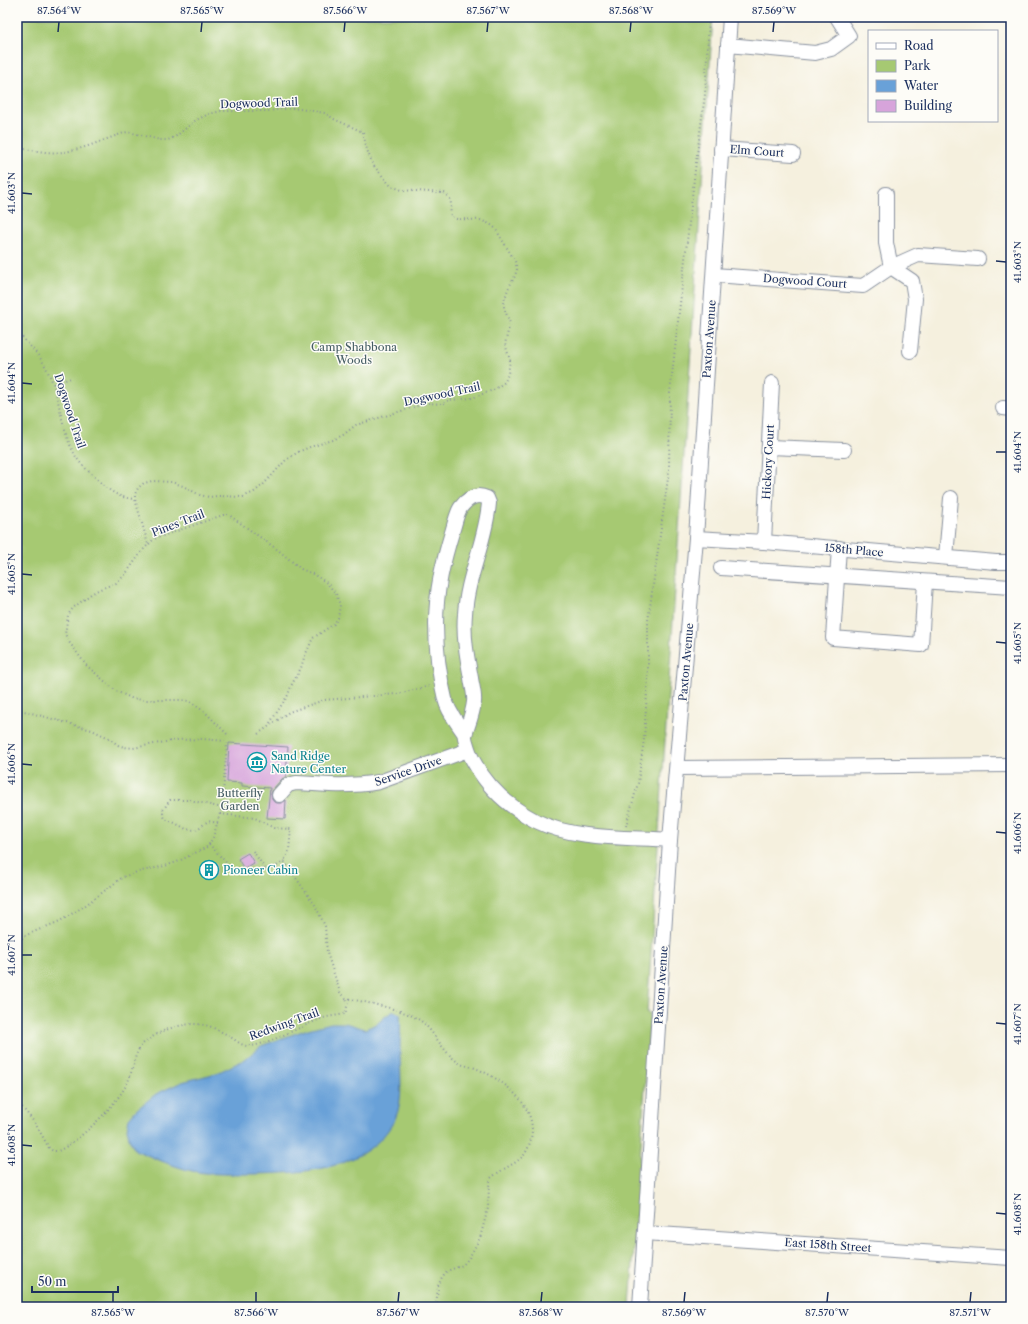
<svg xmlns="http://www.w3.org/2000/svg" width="1028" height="1324" viewBox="0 0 1028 1324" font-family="'Libre Caslon Text',serif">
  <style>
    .green { fill: #a6c972; stroke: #607c68 }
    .water { fill: #69a1d8; stroke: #42689b }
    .building { fill: #d7a4db }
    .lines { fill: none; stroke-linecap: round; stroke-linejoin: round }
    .minor-casing { stroke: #88909e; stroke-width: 16 }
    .path { stroke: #88909e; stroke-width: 2; stroke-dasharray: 1 3; stroke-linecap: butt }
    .minor { stroke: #fff; stroke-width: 14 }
    .ticks { fill: none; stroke: #1b2f5e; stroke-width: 1.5 }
    .labels { text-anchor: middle; stroke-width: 3; stroke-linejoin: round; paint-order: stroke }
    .street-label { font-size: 11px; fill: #1b2f5e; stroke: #fdfcf7 }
    .park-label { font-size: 11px; fill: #455d64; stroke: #fdfcf7 }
    .culture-label { font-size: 11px; fill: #0d838f; stroke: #fdfcf7; text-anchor: start }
    .neatline { fill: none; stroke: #1b2f5e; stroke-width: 1.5 }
    .ticks-label { font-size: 10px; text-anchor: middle; fill: #1b2f5e }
  </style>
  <rect width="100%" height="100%" fill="#fdfcf7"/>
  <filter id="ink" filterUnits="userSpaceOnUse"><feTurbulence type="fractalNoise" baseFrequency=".025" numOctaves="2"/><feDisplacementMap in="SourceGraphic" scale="8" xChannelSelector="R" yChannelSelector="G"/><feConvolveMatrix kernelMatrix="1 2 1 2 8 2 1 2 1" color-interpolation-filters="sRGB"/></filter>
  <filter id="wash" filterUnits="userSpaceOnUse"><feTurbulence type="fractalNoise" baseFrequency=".012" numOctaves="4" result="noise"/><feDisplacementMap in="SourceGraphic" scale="16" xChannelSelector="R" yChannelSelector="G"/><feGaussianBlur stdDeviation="0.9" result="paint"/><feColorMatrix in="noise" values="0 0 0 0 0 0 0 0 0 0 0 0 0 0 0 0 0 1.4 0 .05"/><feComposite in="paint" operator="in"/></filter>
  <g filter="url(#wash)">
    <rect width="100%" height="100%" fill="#f5f0de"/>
    <path class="green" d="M 17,17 L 713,17 L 647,1013 L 650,1013 L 630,1307 L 17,1307 Z"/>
    <path class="water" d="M 394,1011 L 400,1014 C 401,1026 400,1038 400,1050 C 400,1070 404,1100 395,1119 C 368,1171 304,1173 253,1174 C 233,1174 211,1175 192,1171 C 172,1166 154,1158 135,1150 L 129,1138 L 127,1128 L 129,1118 L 136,1110 L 156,1094 L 182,1082 L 217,1073 L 244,1060 L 261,1046 L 308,1029 L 331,1023 L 345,1023 L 365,1029 L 377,1024 L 386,1016 Z"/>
    <g id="blocks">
      <g class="building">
        <path d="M 229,743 L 288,747 L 286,777 L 282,779 L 273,789 L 271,794 L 273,801 L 277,803 L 282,803 L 286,800 L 285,819 L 267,818 L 270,788 L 242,786 L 242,783 L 227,782 Z"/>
        <path d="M 248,853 L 254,863 L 244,869 L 238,859 Z"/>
        <path d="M 204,864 L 216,865 L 215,876 L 203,875 Z"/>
      </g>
    </g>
  </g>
  <g filter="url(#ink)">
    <use href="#blocks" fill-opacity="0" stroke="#88909e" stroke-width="1"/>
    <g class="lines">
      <g class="minor-casing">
        <g id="minor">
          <path d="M 728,45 L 815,53 L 831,49 L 849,36 L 837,17"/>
          <path d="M 721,149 L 793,154"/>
          <path d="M 886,194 L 886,243 L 891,267 L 912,281 L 915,299 L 910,351"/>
          <path d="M 714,275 L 863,286 L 891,267 L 918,255 L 978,259"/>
          <path d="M 1003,408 L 1011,409"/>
          <path d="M 769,447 L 844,450"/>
          <path d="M 696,538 L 764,542 L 996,562 L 1011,562"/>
          <path d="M 764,542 L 772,383"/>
          <path d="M 839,548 L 833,638 L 921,645 L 925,582"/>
          <path d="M 946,557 L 951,498"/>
          <path d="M 721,568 L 1011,587"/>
          <path d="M 465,735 C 468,725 473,713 474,702 C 475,695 472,686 471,678 C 467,657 463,636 465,614 C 467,576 486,541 489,503 L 487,498 C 476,493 468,498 461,507 C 457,512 455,523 453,529 C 443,562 436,589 436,624 C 436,649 439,675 445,699 C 448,712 457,722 464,733 C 465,736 465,739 466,742 C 468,749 471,758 475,764 C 489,789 511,808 536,821 C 574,840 628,837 670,840"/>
          <path d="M 677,768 L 1011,765"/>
          <path d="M 279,795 L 288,785 L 296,783 C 324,785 351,787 379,782 L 468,750"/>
          <path d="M 645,1233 L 1011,1258"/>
          <path d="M 640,1307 L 670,840 L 696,538 L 730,17"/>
        </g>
      </g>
      <g class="path">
        <path d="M 17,148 C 34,150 53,155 70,151 C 89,147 108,138 127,132 L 133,133 L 160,140 L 168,140 L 175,137 L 196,120 L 209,114 L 221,111 L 268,111 L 293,108 L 325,113 L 334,119 L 363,132 L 367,150 L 373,165 L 391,186 L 402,190 L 444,193 C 455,200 449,206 451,217 L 457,219 L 480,220 L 490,224 L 495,228 L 515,261 L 517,269 L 515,276 L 508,289 L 504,301 L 504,308 L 510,323 L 505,344 L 510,360 L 508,374 L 505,382 L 493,390 L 472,398 L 449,400 L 443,404 L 427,403 L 356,425 L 343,435 L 333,440 L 310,447 L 298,452 L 285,461 L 263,485 L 254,492 L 243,497 L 218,496 L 209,497 L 200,495 L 183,486 L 172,482 L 152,481 L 144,483 L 138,488 L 135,494 L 135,499 L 148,544"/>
        <path d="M 17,331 C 28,345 41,355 48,372 C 61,397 60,428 74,453 C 79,464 90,472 98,480 C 109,491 119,498 135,499"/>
        <path d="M 54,384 L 71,378"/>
        <path d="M 17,709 L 92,730 L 109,738 L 118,745 L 124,747 L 133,748 L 176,740 L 203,739 L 225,741"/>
        <path d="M 227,734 L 205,712 L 189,701 L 179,700 L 142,700 L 131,698 L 116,691 L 86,665 L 69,642 L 65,634 L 68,615 L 73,608 L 91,594 L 100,589 L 116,583 L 125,575 L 143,550 L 154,539 L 223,515 L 229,515 L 278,550 L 301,569 L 313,574 L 327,583 L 336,594 L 340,605 L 338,618 L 334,624 L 313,638 L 304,658 L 301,668 L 291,686 L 288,695 L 268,726"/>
        <path d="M 258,734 L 289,712 L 324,700 L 397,694 L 430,686"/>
        <path d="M 220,814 L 255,818 L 274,828 L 291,829 L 289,851 L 284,861 L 315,905 L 325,926 L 327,953 L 340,992 L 346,998 C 367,1003 405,1009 421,1021 C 436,1033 443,1054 461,1064 C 465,1066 470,1066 475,1068 C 500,1078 531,1100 532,1129 C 532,1138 529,1148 524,1155 C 515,1165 501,1169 491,1178 L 489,1186 L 488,1208 L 480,1238 L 469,1258 L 463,1265 L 447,1271 L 442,1277 L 438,1286 L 436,1307"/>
        <path d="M 218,823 L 208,821 L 196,830 L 186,829 L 175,823 L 165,819 L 163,813 L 163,810 L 170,800 L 190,800 L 222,808"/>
        <path d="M 626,826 L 638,783 L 644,739 L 648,677 L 648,621 L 669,471 L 670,393 L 695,170 L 705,94 L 709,17"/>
        <path d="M 209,844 L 233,870 C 253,870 268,874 284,861"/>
        <path d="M 253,851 L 266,870"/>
        <path d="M 17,945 L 24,936 L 60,921 L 83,907 L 123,877 L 137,872 L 165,866 L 177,862 L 207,847 L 213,838 L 222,806 L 227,743"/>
        <path d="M 17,1101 L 35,1123 L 49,1148 L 53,1151 L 58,1151 C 80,1141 121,1101 129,1079 C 134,1066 134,1052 144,1043 C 159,1030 185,1021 204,1025 C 212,1026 219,1031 226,1034 C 233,1038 240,1045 247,1046 C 260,1048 304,1025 318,1020 C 326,1016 336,1016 345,1014 L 348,1003 L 346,998"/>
      </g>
      <use href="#minor" class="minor"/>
    </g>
  </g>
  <path class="ticks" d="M 58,32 L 59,22M 201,32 L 202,22M 344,32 L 345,22M 487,32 L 488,22M 630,32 L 631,22M 773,32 L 774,22M 22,193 L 32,194M 996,261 L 1006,262M 22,383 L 32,384M 996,452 L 1006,452M 22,574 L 32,575M 996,642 L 1006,643M 22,764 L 32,765M 996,832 L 1006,833M 22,955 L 32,955M 996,1023 L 1006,1024M 22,1145 L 32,1146M 996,1213 L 1006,1214M 113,1302 L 113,1292M 256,1302 L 256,1292M 398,1302 L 399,1292M 541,1302 L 542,1292M 684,1302 L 685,1292M 827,1302 L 828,1292M 970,1302 L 971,1292"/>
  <defs>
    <g id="museum-ring" transform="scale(1)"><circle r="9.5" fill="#fdfcf7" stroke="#0f9aa8" stroke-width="1.5"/><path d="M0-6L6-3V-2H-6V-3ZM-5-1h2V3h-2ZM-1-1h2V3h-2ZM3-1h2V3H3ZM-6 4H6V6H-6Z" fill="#0f9aa8"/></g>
    <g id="building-ring" transform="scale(1)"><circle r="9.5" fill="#fdfcf7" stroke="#0f9aa8" stroke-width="1.5"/><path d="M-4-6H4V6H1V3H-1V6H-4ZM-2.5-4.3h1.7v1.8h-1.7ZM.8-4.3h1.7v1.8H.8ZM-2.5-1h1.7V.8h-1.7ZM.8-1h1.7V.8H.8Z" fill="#0f9aa8"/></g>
  </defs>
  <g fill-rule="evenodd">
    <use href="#museum-ring" x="257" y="762"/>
    <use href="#building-ring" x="209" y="870"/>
  </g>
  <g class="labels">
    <g class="street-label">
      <text transform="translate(259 103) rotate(-2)" y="4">Dogwood Trail</text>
      <text transform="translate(757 151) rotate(4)" y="4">Elm Court</text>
      <text transform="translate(805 281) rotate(4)" y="4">Dogwood Court</text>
      <text transform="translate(709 339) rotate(-86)" y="4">Paxton Avenue</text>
      <text transform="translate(442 394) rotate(-12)" y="4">Dogwood Trail</text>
      <text transform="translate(70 411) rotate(72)" y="4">Dogwood Trail</text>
      <text transform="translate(768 462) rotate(-87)" y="4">Hickory Court</text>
      <text transform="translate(178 523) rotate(-21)" y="4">Pines Trail</text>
      <text transform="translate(854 550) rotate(5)" y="4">158th Place</text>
      <text transform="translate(686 662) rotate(-85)" y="4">Paxton Avenue</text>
      <text transform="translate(408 771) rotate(-19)" y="4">Service Drive</text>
      <text transform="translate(661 985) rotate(-86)" y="4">Paxton Avenue</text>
      <text transform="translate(284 1024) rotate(-20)" y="4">Redwing Trail</text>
      <text transform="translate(828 1245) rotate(4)" y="4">East 158th Street</text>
    </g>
    <g class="park-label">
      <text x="354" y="351">Camp Shabbona<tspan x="354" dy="13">Woods</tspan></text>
      <text x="240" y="797">Butterfly<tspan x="240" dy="13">Garden</tspan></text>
    </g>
    <g class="culture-label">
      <text x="271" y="760">Sand Ridge<tspan x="271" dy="13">Nature Center</tspan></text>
      <text x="223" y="874">Pioneer Cabin</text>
    </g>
  </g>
  <rect width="1028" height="1324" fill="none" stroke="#fdfcf7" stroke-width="44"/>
  <rect x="868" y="30" width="130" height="92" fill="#fdfcf7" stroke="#a3aaba"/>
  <rect x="876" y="43" width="20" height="6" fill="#ffffff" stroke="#a3aaba"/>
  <text x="904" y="50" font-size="12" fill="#1b2f5e">Road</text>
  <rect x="876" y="60" width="20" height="12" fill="#a6c972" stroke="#a3aaba"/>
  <text x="904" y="70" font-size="12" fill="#1b2f5e">Park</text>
  <rect x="876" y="80" width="20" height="12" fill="#69a1d8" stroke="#a3aaba"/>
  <text x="904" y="90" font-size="12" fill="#1b2f5e">Water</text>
  <rect x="876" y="100" width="20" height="12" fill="#d7a4db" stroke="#a3aaba"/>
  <text x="904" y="110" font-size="12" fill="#1b2f5e">Building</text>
  <path d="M32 1286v6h86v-6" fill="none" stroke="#1b2f5e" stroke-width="2"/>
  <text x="38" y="1286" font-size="12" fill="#1b2f5e" stroke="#fdfcf7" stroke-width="3" paint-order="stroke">50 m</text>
  <rect x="22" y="22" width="984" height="1280" class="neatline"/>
  <g class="ticks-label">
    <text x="59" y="14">87.564°W</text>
    <text x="202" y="14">87.565°W</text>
    <text x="345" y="14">87.566°W</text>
    <text x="488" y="14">87.567°W</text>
    <text x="631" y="14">87.568°W</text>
    <text x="774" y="14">87.569°W</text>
    <text transform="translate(11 193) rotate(-90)" y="4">41.603°N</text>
    <text transform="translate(1017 262) rotate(-90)" y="4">41.603°N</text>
    <text transform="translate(11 383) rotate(-90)" y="4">41.604°N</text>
    <text transform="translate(1017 452) rotate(-90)" y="4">41.604°N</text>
    <text transform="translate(11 574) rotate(-90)" y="4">41.605°N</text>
    <text transform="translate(1017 643) rotate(-90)" y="4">41.605°N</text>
    <text transform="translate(11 764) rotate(-90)" y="4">41.606°N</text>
    <text transform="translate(1017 833) rotate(-90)" y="4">41.606°N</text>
    <text transform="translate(11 955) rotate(-90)" y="4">41.607°N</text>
    <text transform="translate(1017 1024) rotate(-90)" y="4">41.607°N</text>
    <text transform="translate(11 1145) rotate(-90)" y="4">41.608°N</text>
    <text transform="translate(1017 1214) rotate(-90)" y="4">41.608°N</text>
    <text x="113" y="1316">87.565°W</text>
    <text x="256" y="1316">87.566°W</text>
    <text x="398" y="1316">87.567°W</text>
    <text x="541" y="1316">87.568°W</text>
    <text x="684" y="1316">87.569°W</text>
    <text x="827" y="1316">87.570°W</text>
    <text x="970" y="1316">87.571°W</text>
  </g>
</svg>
